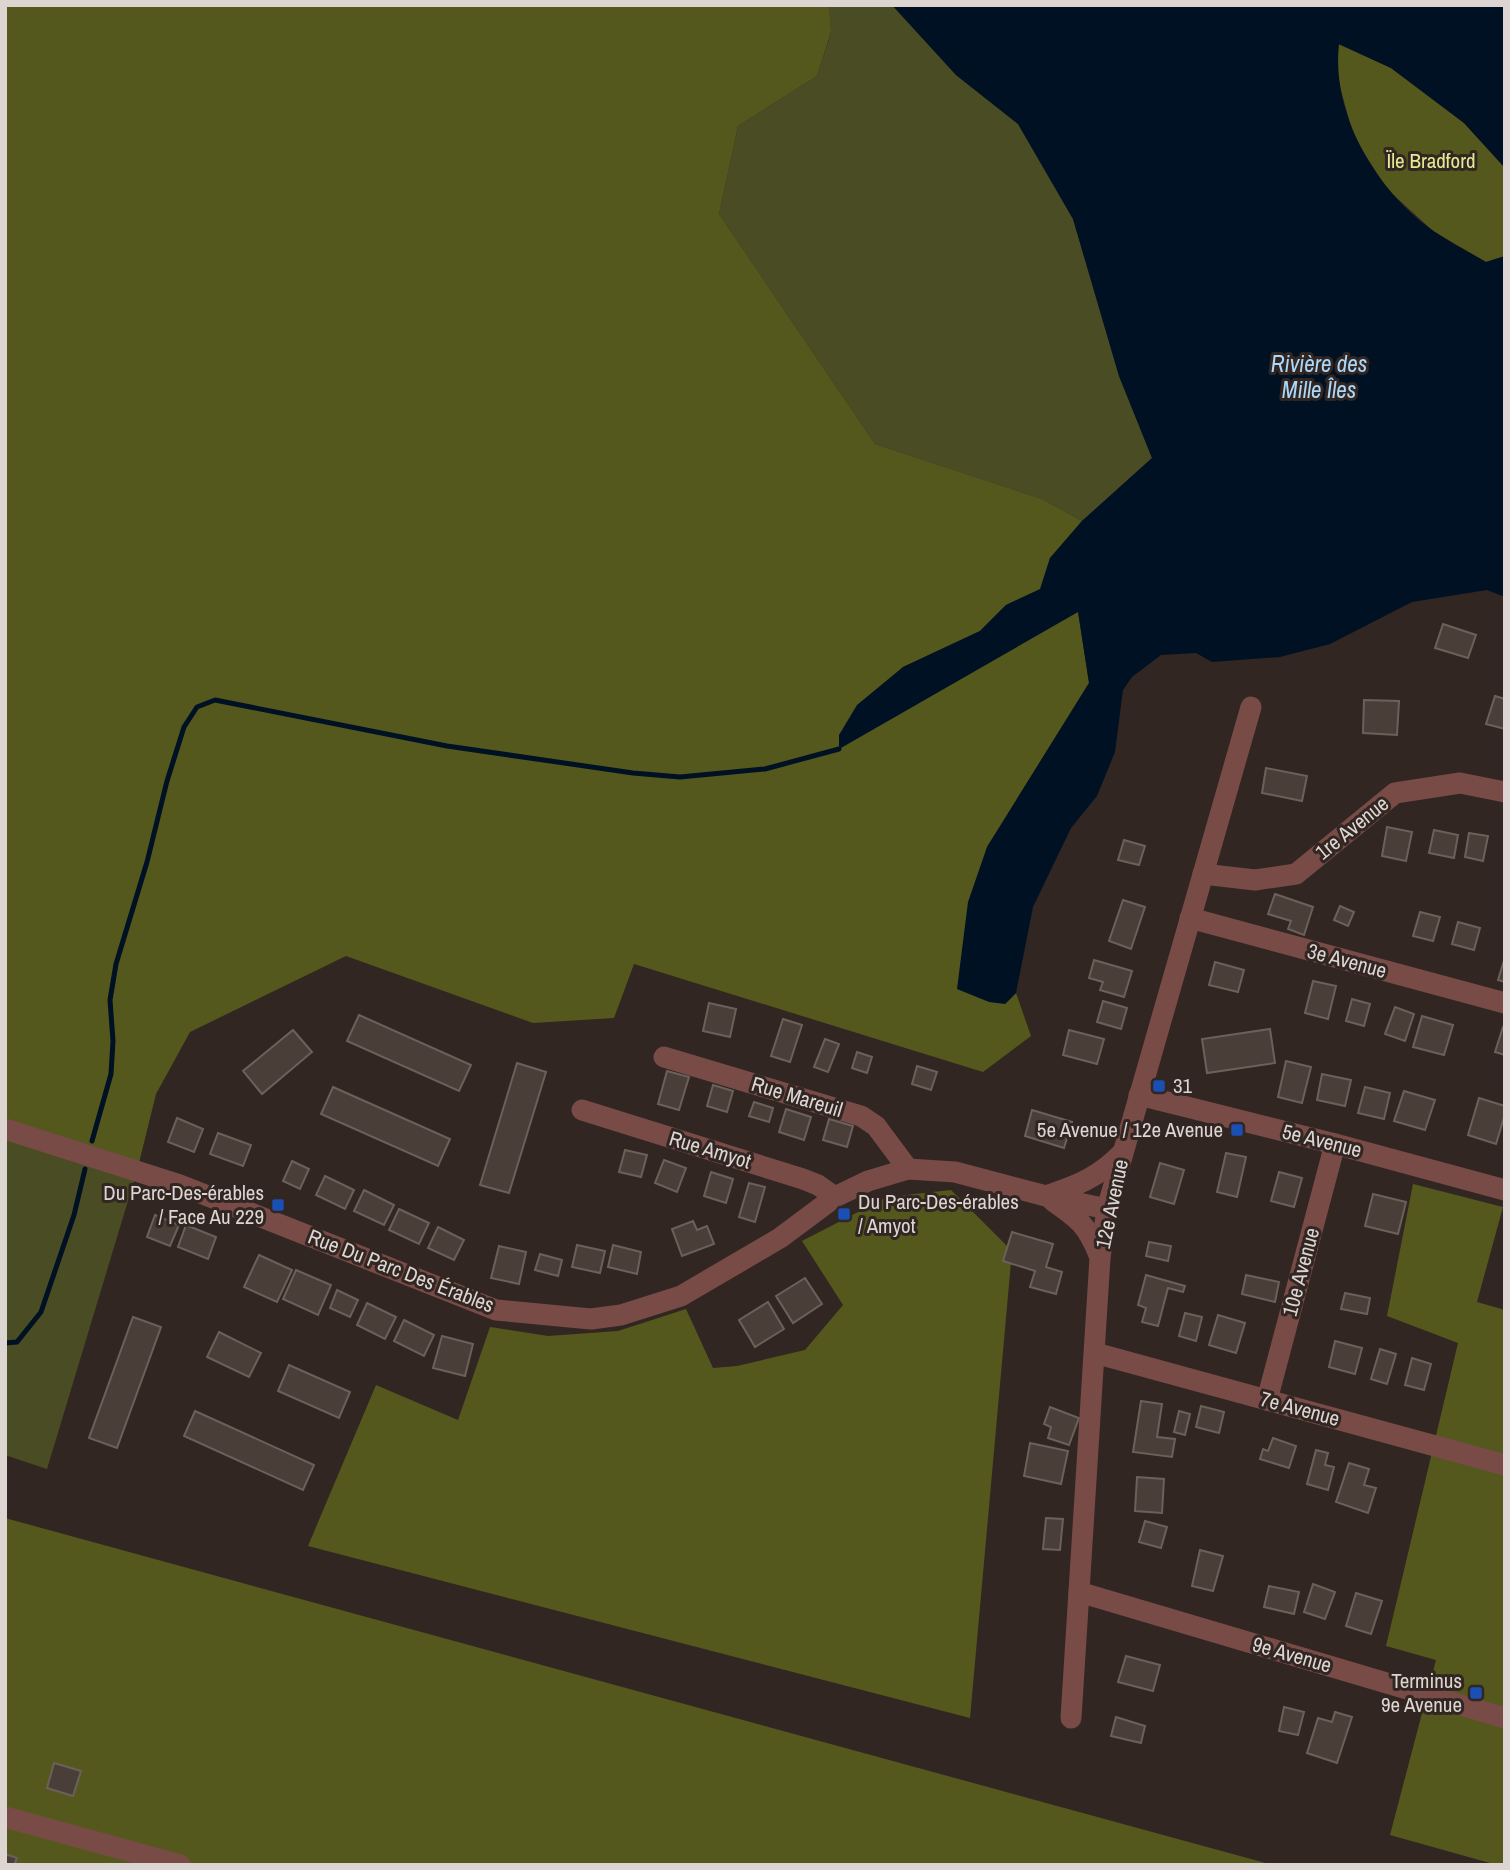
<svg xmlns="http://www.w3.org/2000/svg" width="1510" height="1870" viewBox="0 0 1510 1870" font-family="'Archivo Narrow',sans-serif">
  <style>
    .green { fill: #4a4d24 }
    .forest { fill: #55581d }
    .water { fill: #001123 }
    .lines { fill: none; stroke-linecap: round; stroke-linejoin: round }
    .stream { stroke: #001123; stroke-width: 5 }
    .building { fill: #4a3e39; stroke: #6c605b; stroke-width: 2 }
    .street { stroke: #794b47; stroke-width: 21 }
    .transit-dot { fill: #1a4fb4; stroke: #312622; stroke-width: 2.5 }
    .labels { text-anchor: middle; stroke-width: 6; stroke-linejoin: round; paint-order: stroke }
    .park-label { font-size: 21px; fill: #e3ea93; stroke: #312622 }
    .street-label { font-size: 21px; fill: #dcd5d2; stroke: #312622 }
    .poi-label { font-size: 21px; fill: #dcd5d2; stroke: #312622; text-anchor: end }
    .water-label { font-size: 23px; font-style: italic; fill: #abd7fa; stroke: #312622 }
  </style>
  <rect width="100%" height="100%" fill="#312622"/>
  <g class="green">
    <path d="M 829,5 L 892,5 L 956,75 L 1018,124 L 1073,219 L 1119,376 L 1152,458 L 1082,521 L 1042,499 L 875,444 L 719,214 L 738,126 L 817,76 L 831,33 Z"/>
    <path d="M 5,1130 L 137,1171 L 47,1469 L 5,1455 Z"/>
  </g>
  <g class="forest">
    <path d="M 5,5 L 829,5 L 831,32 L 817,76 L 738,126 L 719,214 L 875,444 L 1042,499 L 1082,521 L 1050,558 L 1041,589 L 1006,605 L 980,631 L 903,667 L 839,735 L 839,749 L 1078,611 L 1089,683 L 987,847 L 1005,1004 L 1016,993 L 1031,1036 L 983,1072 L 634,964 L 614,1018 L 533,1023 L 346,956 L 190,1032 L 156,1094 L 137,1171 L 5,1131 Z"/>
    <path d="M 1338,44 L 1391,68 L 1464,123 L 1505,168 L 1505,256 L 1486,262 L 1433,231 L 1387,189 L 1354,137 L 1338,80 Z"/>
    <path d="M 1413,1184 L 1503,1207 L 1477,1302 L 1505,1310 L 1505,1865 L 1497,1865 L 1390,1835 L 1436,1660 L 1386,1646 L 1458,1343 L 1387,1316 Z"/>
    <path d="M 951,1190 L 1012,1251 L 970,1718 L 308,1546 L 376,1385 L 458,1420 L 490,1327 L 548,1336 L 618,1331 L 686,1309 L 713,1368 L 737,1366 L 805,1350 L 843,1305 L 802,1241 L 887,1197 Z"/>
    <path d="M 5,1518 L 1273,1865 L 5,1865 Z"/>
  </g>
  <path class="water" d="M 892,5 L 1505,5 L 1505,168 L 1464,123 L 1391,68 L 1339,44 C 1331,115 1377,192 1435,232 C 1451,243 1469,252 1486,262 L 1505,256 L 1505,597 L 1487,590 L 1412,602 L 1330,644 L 1280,657 L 1212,662 L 1196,653 L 1161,655 L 1132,677 L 1123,690 L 1115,752 L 1097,796 L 1071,828 L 1033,907 L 1016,993 L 1005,1004 L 989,1002 L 957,989 L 968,902 L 987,847 L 1089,683 L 1078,612 L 839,749 L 839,735 L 857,705 L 903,667 L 980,631 L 1006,605 L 1040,589 L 1050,558 L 1082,521 L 1152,458 L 1119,376 L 1073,219 L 1018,124 L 956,75 Z"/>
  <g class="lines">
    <g class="stream">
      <path d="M 92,1141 L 111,1074 L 113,1041 L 110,1000 L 116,964 L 147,862 L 167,781 L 184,727 L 197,707 L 215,700 L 447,746 L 633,773 L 680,777 L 765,769 L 839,749"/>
      <path d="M 5,1343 L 17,1342 L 41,1312 L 74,1215 L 85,1169"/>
    </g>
  </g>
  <g class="building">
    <path d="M 1443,624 L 1476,635 L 1468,658 L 1435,648 Z"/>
    <path d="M 1495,696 L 1505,699 L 1505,729 L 1486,724 Z"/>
    <path d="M 1364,700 L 1399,701 L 1397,735 L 1363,733 Z"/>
    <path d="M 1266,768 L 1307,776 L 1302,801 L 1262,793 Z"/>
    <path d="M 1387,827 L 1412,832 L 1406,861 L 1382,856 Z"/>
    <path d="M 1434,830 L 1458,835 L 1454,858 L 1429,853 Z"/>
    <path d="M 1469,833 L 1488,836 L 1483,861 L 1465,857 Z"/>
    <path d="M 1124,840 L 1145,846 L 1139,865 L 1118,860 Z"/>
    <path d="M 1275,894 L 1313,907 L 1304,935 L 1288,929 L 1291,921 L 1268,914 Z"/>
    <path d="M 1123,900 L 1145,907 L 1131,949 L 1109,941 Z"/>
    <path d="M 1340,906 L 1354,912 L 1348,926 L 1334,920 Z"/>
    <path d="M 1420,912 L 1440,917 L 1433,941 L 1413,936 Z"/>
    <path d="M 1458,922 L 1480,928 L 1474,950 L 1452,944 Z"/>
    <path d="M 1505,957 L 1505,982 L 1498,980 Z"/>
    <path d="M 1094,960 L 1132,971 L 1124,997 L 1100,990 L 1103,982 L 1089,978 Z"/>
    <path d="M 1215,962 L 1244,970 L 1238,992 L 1209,985 Z"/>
    <path d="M 1313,981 L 1336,986 L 1328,1019 L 1305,1013 Z"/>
    <path d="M 1352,999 L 1370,1004 L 1364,1026 L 1346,1021 Z"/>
    <path d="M 1103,1001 L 1127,1008 L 1121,1029 L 1097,1022 Z"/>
    <path d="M 709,1003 L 736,1009 L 730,1037 L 703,1031 Z"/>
    <path d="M 1395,1007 L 1414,1014 L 1405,1041 L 1385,1034 Z"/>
    <path d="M 359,1015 L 471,1065 L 459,1091 L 347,1041 Z"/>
    <path d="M 1422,1016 L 1453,1025 L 1444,1055 L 1413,1047 Z"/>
    <path d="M 783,1019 L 802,1025 L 790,1062 L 771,1056 Z"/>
    <path d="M 1503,1027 L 1505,1027 L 1505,1055 L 1495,1052 Z"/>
    <path d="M 1270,1029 L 1275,1063 L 1207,1073 L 1202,1039 Z"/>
    <path d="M 293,1030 L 312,1052 L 262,1094 L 243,1071 Z"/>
    <path d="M 1069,1030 L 1104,1039 L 1097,1064 L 1063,1055 Z"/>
    <path d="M 825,1039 L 839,1044 L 828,1072 L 814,1067 Z"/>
    <path d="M 857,1052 L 872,1057 L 867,1073 L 852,1068 Z"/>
    <path d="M 1286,1061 L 1311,1067 L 1302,1103 L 1278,1097 Z"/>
    <path d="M 517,1063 L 546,1072 L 509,1193 L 480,1185 Z"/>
    <path d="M 917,1066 L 937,1072 L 931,1090 L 912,1084 Z"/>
    <path d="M 667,1071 L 689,1077 L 679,1110 L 658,1104 Z"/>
    <path d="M 1322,1074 L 1351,1080 L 1345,1106 L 1317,1100 Z"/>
    <path d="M 713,1085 L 733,1091 L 727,1112 L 707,1106 Z"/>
    <path d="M 333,1087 L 450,1139 L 438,1166 L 321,1114 Z"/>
    <path d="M 1365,1087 L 1390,1093 L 1384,1119 L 1358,1113 Z"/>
    <path d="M 1404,1091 L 1435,1100 L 1425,1130 L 1394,1121 Z"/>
    <path d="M 1479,1098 L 1505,1106 L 1505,1114 L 1496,1144 L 1468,1135 Z"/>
    <path d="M 754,1102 L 773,1108 L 769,1122 L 749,1116 Z"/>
    <path d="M 786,1109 L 811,1117 L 804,1140 L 779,1132 Z"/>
    <path d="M 1032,1110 L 1072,1122 L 1064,1148 L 1025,1136 Z"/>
    <path d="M 177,1118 L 203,1129 L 194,1152 L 168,1142 Z"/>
    <path d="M 829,1119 L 853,1126 L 847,1147 L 823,1140 Z"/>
    <path d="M 218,1133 L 251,1145 L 243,1166 L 210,1154 Z"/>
    <path d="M 625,1150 L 647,1155 L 641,1177 L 619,1172 Z"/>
    <path d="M 1226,1153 L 1246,1157 L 1237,1197 L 1217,1192 Z"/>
    <path d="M 664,1160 L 686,1168 L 677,1192 L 655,1183 Z"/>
    <path d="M 292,1161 L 309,1169 L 300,1189 L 283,1181 Z"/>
    <path d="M 1160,1163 L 1184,1170 L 1174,1204 L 1150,1197 Z"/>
    <path d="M 711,1172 L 733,1179 L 726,1203 L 704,1196 Z"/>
    <path d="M 1279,1172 L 1302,1178 L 1294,1207 L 1271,1201 Z"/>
    <path d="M 325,1176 L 354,1190 L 345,1209 L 316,1195 Z"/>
    <path d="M 749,1183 L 765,1187 L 755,1222 L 739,1217 Z"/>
    <path d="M 364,1190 L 394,1205 L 384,1225 L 354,1211 Z"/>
    <path d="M 1373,1194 L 1406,1202 L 1398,1234 L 1365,1226 Z"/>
    <path d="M 399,1209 L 429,1223 L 419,1244 L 389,1230 Z"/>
    <path d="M 155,1215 L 179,1225 L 170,1246 L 147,1237 Z"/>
    <path d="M 693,1221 L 697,1230 L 707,1226 L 714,1244 L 682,1256 L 672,1229 Z"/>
    <path d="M 186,1225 L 216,1237 L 208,1259 L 178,1247 Z"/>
    <path d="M 438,1227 L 464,1240 L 454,1260 L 428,1248 Z"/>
    <path d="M 1012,1232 L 1053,1244 L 1046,1267 L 1062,1272 L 1056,1294 L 1030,1287 L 1035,1271 L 1003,1261 Z"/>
    <path d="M 1149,1242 L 1171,1246 L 1168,1261 L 1146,1256 Z"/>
    <path d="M 577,1245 L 605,1251 L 600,1273 L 572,1267 Z"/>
    <path d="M 613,1245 L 641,1252 L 637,1274 L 608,1267 Z"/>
    <path d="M 499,1246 L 526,1252 L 519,1284 L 491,1278 Z"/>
    <path d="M 540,1254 L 562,1260 L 558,1276 L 535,1270 Z"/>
    <path d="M 259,1255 L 292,1270 L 277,1302 L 244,1287 Z"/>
    <path d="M 296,1270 L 331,1285 L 318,1315 L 283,1299 Z"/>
    <path d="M 1146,1275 L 1185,1286 L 1183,1292 L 1168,1288 L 1158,1326 L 1142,1322 L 1146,1308 L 1138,1305 Z"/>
    <path d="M 1246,1275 L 1279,1282 L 1275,1302 L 1242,1294 Z"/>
    <path d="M 805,1278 L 822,1304 L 793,1323 L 776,1296 Z"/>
    <path d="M 337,1290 L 358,1300 L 350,1317 L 330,1308 Z"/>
    <path d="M 1345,1293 L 1370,1298 L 1367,1314 L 1341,1309 Z"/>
    <path d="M 768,1302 L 784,1329 L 755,1347 L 739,1320 Z"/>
    <path d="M 367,1303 L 396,1317 L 385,1339 L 357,1325 Z"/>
    <path d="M 1185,1313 L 1202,1317 L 1196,1341 L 1179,1336 Z"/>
    <path d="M 1218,1315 L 1245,1323 L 1236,1353 L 1209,1345 Z"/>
    <path d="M 133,1317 L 161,1327 L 117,1448 L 89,1438 Z"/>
    <path d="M 404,1320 L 434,1335 L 424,1356 L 394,1341 Z"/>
    <path d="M 219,1332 L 261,1353 L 249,1377 L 207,1357 Z"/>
    <path d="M 442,1336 L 473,1344 L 465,1376 L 433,1368 Z"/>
    <path d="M 1335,1341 L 1362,1348 L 1355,1374 L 1329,1367 Z"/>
    <path d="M 1380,1349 L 1396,1354 L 1387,1384 L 1371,1379 Z"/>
    <path d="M 1412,1358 L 1431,1364 L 1424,1390 L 1405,1385 Z"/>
    <path d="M 289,1365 L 350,1392 L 339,1418 L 278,1391 Z"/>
    <path d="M 1141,1401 L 1162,1404 L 1157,1437 L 1175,1439 L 1172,1457 L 1133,1452 Z"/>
    <path d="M 1201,1406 L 1224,1412 L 1219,1433 L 1196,1427 Z"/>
    <path d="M 1050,1407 L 1079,1418 L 1069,1445 L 1048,1438 L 1051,1427 L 1044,1424 Z"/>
    <path d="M 195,1411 L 314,1465 L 303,1490 L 184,1436 Z"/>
    <path d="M 1179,1411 L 1190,1414 L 1185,1435 L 1174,1432 Z"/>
    <path d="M 1273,1438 L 1296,1446 L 1289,1468 L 1260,1459 L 1263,1449 L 1268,1451 Z"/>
    <path d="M 1030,1443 L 1068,1451 L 1061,1484 L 1024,1476 Z"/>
    <path d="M 1316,1450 L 1328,1453 L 1325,1465 L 1334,1467 L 1328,1490 L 1307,1484 Z"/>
    <path d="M 1349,1463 L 1369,1469 L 1364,1485 L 1376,1488 L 1368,1513 L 1336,1502 Z"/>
    <path d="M 1137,1477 L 1164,1479 L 1162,1513 L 1135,1511 Z"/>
    <path d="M 1046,1518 L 1063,1519 L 1060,1550 L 1043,1549 Z"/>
    <path d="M 1145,1521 L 1167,1527 L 1161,1548 L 1139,1542 Z"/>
    <path d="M 1200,1550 L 1223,1556 L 1213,1591 L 1192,1586 Z"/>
    <path d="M 1313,1584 L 1335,1592 L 1325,1619 L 1304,1612 Z"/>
    <path d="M 1269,1586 L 1299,1592 L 1294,1614 L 1264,1607 Z"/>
    <path d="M 1356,1593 L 1382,1601 L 1371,1634 L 1346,1626 Z"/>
    <path d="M 1126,1656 L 1160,1665 L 1153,1691 L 1118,1682 Z"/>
    <path d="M 1284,1707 L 1304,1712 L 1298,1735 L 1279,1731 Z"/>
    <path d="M 1335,1712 L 1352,1717 L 1337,1763 L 1307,1753 L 1318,1718 L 1332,1722 Z"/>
    <path d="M 1116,1717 L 1145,1726 L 1141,1743 L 1111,1736 Z"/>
    <path d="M 54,1763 L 81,1771 L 73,1796 L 47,1788 Z"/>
    <path d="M 5,1854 L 17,1858 L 14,1865 L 5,1865 Z"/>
  </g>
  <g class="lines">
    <g class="street">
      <path d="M 1203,874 L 1255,880 L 1296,874 L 1395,793 L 1460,783 L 1505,792"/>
      <path d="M 1190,918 L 1505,1003"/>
      <path d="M 664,1057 L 861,1116 L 876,1126 L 908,1169"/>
      <path d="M 1139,1095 L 1335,1144 L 1505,1190"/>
      <path d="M 582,1110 L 803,1179 L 818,1185 L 835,1197"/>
      <path d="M 5,1129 L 180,1185 L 496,1310 L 591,1319 L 621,1315 L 681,1296 L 780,1238 L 835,1197 L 868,1181 L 908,1169 L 955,1172 L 1046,1196 L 1107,1209"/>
      <path d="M 1046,1196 C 1077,1185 1098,1178 1122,1153"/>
      <path d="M 1053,1201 C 1079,1219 1087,1225 1099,1255"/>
      <path d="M 1095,1353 L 1505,1465"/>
      <path d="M 1267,1400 L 1335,1144"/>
      <path d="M 1079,1592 L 1505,1718"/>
      <path d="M 1071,1718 L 1100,1258 L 1107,1209 L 1251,707"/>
      <path d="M 5,1817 L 180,1865"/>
    </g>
  </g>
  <g class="transit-dot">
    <rect x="1152" y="1079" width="14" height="14" rx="3.5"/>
    <rect x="1230" y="1123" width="14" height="14" rx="3.5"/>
    <rect x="271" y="1198" width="14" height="14" rx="3.5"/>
    <rect x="837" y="1207" width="14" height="14" rx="3.5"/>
    <rect x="1469" y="1686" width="14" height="14" rx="3.5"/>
  </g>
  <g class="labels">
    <g class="park-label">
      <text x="1431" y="168">Ïle Bradford</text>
    </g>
    <g class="street-label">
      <text transform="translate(1352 828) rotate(-39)" y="7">1re Avenue</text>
      <text transform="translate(1347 961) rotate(15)" y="7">3e Avenue</text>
      <text transform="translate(797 1097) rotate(17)" y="7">Rue Mareuil</text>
      <text transform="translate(1322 1141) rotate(14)" y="7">5e Avenue</text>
      <text transform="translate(710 1150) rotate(17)" y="7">Rue Amyot</text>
      <text transform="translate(1112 1204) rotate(-78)" y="7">12e Avenue</text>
      <text transform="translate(401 1271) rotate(21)" y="7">Rue Du Parc Des Érables</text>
      <text transform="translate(1301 1272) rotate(-75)" y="7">10e Avenue</text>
      <text transform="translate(1300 1409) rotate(15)" y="7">7e Avenue</text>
      <text transform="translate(1292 1655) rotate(16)" y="7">9e Avenue</text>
    </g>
    <g class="poi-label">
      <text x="1173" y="1093" text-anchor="start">31</text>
      <text x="1223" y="1137">5e Avenue / 12e Avenue</text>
      <text x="264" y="1200">Du Parc-Des-érables<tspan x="264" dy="24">/ Face Au 229</tspan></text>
      <text x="858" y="1209" text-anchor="start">Du Parc-Des-érables<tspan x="858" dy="24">/ Amyot</tspan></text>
      <text x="1462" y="1688">Terminus<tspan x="1462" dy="24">9e Avenue</tspan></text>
    </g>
    <g class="water-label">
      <text x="1319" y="372">Rivière des<tspan x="1319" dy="26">Mille Îles</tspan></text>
    </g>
  </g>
  <rect width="1510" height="1870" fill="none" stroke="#dcd5d2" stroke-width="14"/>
</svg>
